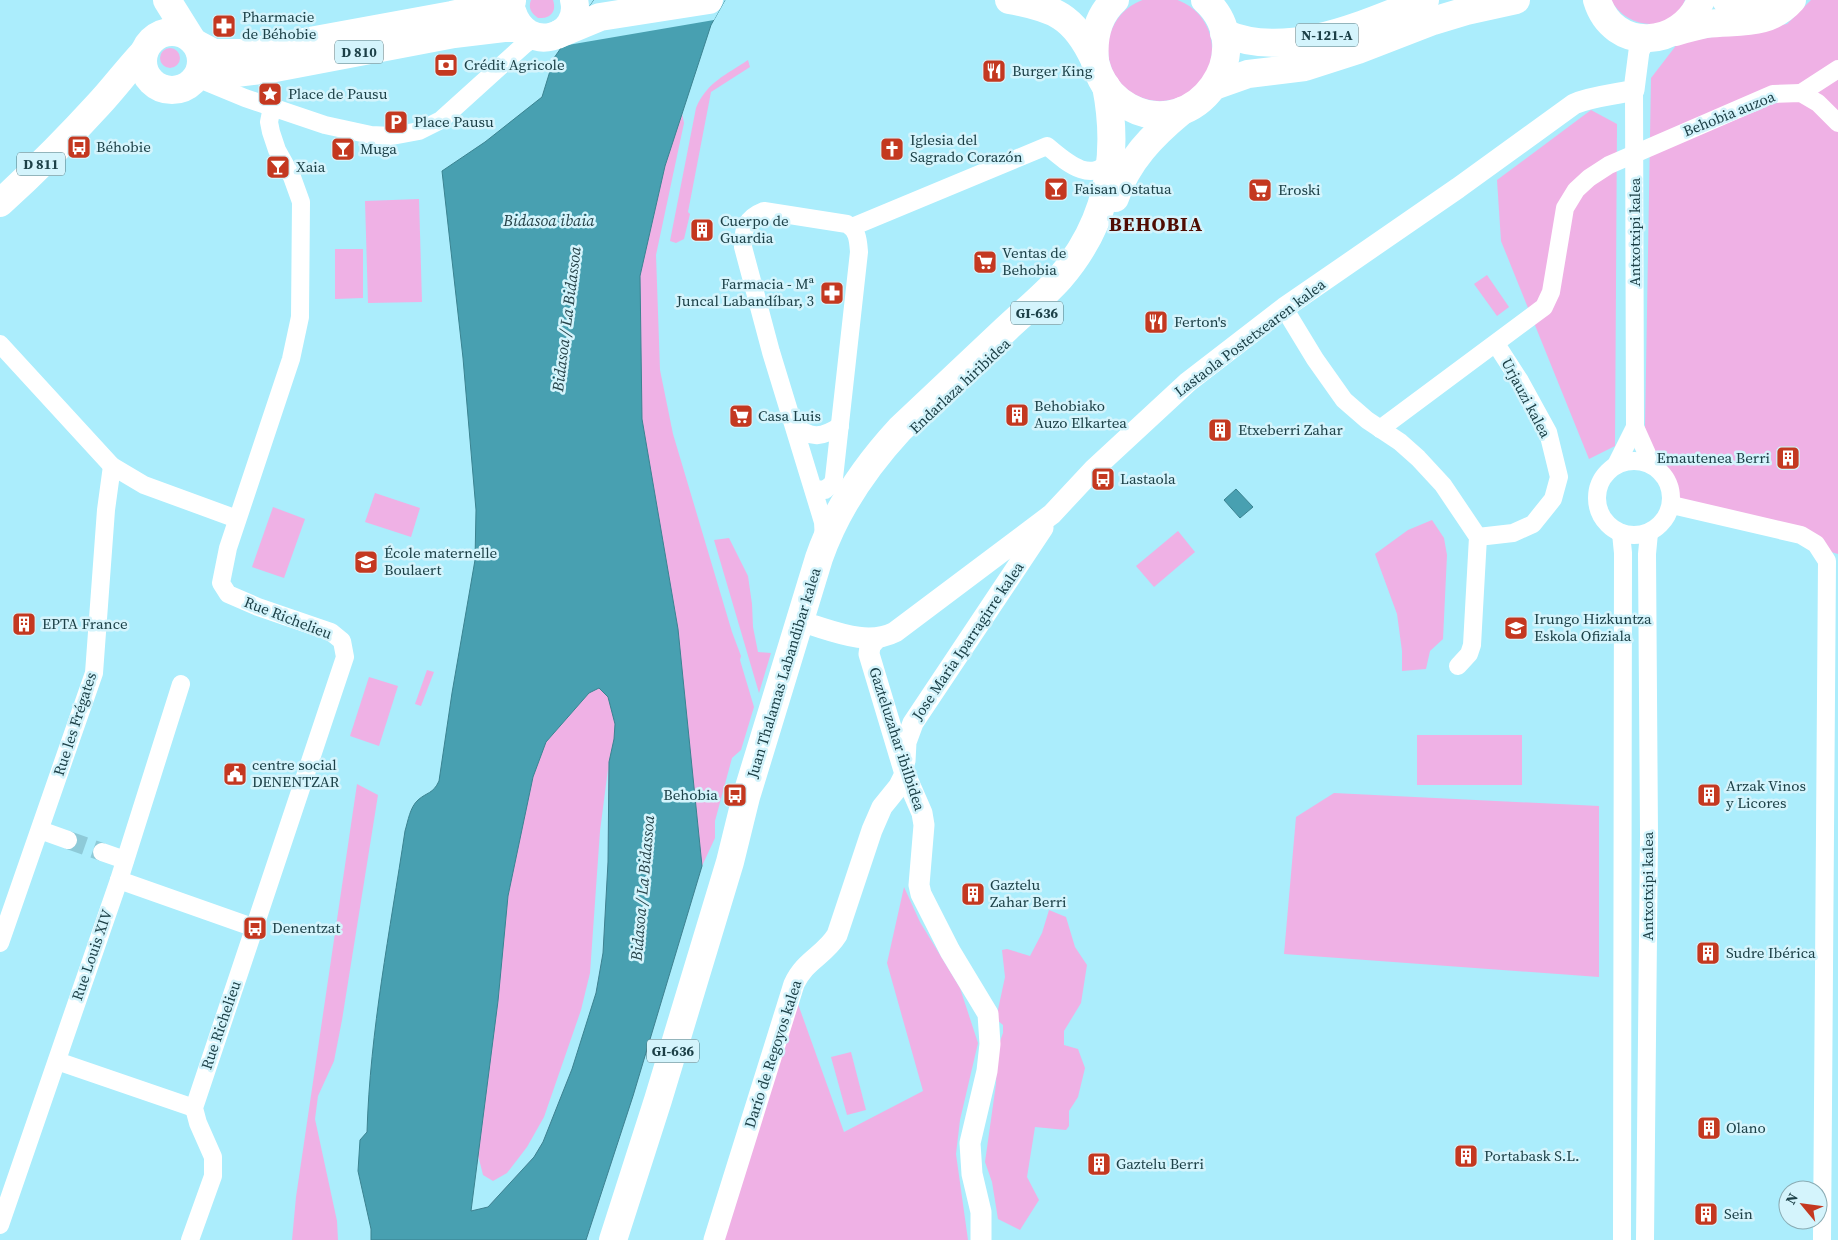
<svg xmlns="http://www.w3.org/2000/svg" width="1838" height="1240" viewBox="0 0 1838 1240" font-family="'Source Serif 4',serif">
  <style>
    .green { fill: #efb1e5 }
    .water { fill: #48a0b1; stroke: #3b8391; fill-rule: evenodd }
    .pier { fill: #abedfc }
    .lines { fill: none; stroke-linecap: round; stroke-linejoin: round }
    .minor-tunnel { stroke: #8ecad8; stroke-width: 18; stroke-dasharray: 18 9; stroke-linecap: butt }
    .minor { stroke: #fff; stroke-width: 18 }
    .tertiary { stroke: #fff; stroke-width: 21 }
    .primary { stroke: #fff; stroke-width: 28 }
    .trunk { stroke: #fff; stroke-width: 28 }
    .motorway { stroke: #fff; stroke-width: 28 }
    .labels { text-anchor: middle; stroke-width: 5; stroke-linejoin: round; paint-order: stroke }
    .shield { fill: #d4f4fc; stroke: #53767d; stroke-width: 1 }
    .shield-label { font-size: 14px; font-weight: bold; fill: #1c4047 }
    .poi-label { font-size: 15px; fill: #1c4047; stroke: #d4f4fc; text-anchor: start }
    .street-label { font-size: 15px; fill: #1c4047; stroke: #d4f4fc }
    .water-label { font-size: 16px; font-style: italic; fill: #264248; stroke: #d4f4fc }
    .district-label { font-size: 20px; font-weight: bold; letter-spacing: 1px; fill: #4f0c02; stroke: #d4f4fc }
  </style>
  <rect width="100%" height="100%" fill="#abedfc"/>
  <g class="green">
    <circle cx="1160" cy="49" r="52"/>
    <path d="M 531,0 L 553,0 C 557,12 550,19 538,18 C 531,13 528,8 531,0 Z"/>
    <path d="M 1611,0 L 1685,0 C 1672,34 1627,30 1611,0 Z"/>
    <path d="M 1811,0 L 1838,0 L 1838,554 L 1672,505 L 1645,428 L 1651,78 L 1678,43 L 1787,24 Z"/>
    <circle cx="170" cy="58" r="10"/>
    <path d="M 748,60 L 750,67 L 711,92 L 688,212 L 690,214 L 684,239 L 676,243 L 670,241 L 696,108 C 707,82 726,75 748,60 Z"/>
    <path d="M 1591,110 L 1617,124 L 1615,446 L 1589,459 L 1501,241 L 1497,180 Z"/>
    <path d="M 682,113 L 684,123 L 656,255 L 660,370 L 673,434 L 732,632 L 741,656 L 740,660 L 754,707 L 741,750 L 732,758 L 715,821 L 715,838 L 702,866 L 633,1096 L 586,1240 L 471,1211 L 488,1207 L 534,1157 L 543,1142 L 572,1069 L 586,1028 L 596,993 L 603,953 L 608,862 L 608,769 L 600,831 L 590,973 L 581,1010 L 544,1117 L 527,1147 L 507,1173 L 493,1181 L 483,1175 L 478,1155 L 498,1001 L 508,896 L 516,852 L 533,777 L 546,742 L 589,693 L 594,465 L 665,166 Z"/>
    <path d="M 419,199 L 422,302 L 368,303 L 365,201 Z"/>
    <path d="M 335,249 L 363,249 L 363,298 L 335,299 Z"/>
    <path d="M 1487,275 L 1509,307 L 1497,316 L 1474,284 Z"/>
    <path d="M 375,493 L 420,508 L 411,537 L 365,522 Z"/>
    <path d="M 273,507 L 305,519 L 284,578 L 252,567 Z"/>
    <path d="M 1432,520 L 1444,538 L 1447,555 L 1443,639 L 1430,651 L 1426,669 L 1402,671 L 1402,651 L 1397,614 L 1375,554 L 1408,530 Z"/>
    <path d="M 1178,531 L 1195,552 L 1154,587 L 1136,566 Z"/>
    <path d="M 729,538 L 748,576 L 752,604 L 753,627 L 758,652 L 771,653 L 759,693 L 714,540 Z"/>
    <path d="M 427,670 L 434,672 L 421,706 L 415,704 Z"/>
    <path d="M 369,677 L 398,686 L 379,746 L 350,736 Z"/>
    <rect x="1417" y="735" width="105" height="50"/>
    <path d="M 357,784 L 378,795 L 342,1020 L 334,1061 L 318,1096 L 315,1119 L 337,1221 L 338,1240 L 292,1240 L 296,1197 Z"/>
    <path d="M 1334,793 L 1599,806 L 1599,977 L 1284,954 L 1296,817 Z"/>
    <path d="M 904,887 L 920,922 L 960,988 L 978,1043 L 960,1120 L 956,1154 L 968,1240 L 722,1240 L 798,1004 L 844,1132 L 923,1091 L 887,963 Z"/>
    <path d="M 1049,910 L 1066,917 L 1075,947 L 1087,965 L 1081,1003 L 1064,1031 L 1064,1045 L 1078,1049 L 1085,1068 L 1078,1097 L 1069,1111 L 1069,1126 L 1066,1130 L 1035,1127 L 1027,1177 L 1039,1200 L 1020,1230 L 998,1219 L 992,1182 L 985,1162 L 996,1084 L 997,1049 L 1003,1033 L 1003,1025 L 996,1019 L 1005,977 L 1002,950 L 1007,949 L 1030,956 L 1042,933 Z"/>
    <path d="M 851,1052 L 866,1110 L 847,1115 L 831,1057 Z"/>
  </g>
  <g class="water">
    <path d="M 594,0 L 725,0 L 711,25 L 665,166 L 640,276 L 642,419 L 678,629 L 702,866 L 633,1096 L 586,1240 L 371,1240 L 371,1229 L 358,1171 L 360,1140 L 367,1132 C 370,1031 390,931 405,831 C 408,821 410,807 418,800 C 427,792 433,794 439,781 L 452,693 L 475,560 L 476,510 L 463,358 L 442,171 L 485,142 L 542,97 L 554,58 ZM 599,688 L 608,697 L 615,724 L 614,739 L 609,762 L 608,862 L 603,953 L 596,993 L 572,1069 L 543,1142 L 534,1157 L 488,1207 L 471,1211 L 498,1001 L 508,896 L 533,777 L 546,742 L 589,693 Z"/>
    <path d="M 1236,489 L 1253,507 L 1240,518 L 1224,500 Z"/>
  </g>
  <path class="pier" d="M 594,0 L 725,0 L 714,20 L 562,46 Z"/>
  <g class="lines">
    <path class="minor-tunnel" d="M 68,840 L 102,852"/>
    <g class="minor">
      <path d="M 199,79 L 245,98 L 325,125 L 371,135 L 392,136 L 419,131 L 441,120 L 524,45 L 535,37"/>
      <path d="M 1634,90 L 1635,427 L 1652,465"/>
      <path d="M 1801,93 L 1838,69"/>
      <path d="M 852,227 L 1047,146 C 1065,161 1092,187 1112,157"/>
      <path d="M 1284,308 L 1315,359 L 1344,400 L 1367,420 L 1400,442 L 1418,458 L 1443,485 L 1478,537 L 1472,645 L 1469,654 L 1458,666"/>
      <path d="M 0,344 L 112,466 L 144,485 L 237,519"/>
      <path d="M 795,425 C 811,440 823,437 840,426"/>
      <path d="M 1380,429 L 1544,307 L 1551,292 L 1565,208 L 1576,190 L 1589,178 L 1609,165 L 1773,94 L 1801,93 L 1818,103 L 1838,123"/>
      <circle cx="1634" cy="498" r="37"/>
      <path d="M 1616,465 L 1635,427"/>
      <path d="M 812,486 L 816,489 L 825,490 L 833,483 L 834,478 L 859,252 C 858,240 858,231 847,224 L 764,211 C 746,218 743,228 743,247 L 771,352 L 823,522 L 824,540"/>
      <path d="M 1672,505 L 1801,535 L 1816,544 L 1827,561 L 1822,1240"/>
      <path d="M 1621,533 L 1623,553 L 1622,1240"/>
      <path d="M 1478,537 L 1513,533 L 1533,524 L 1553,499 L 1559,477 L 1548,432 L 1520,381 L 1496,344"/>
      <path d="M 40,830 L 68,840"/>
      <path d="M 102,852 L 125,860"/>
      <path d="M 119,880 L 255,928"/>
      <path d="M 0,943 L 94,673 L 106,510 L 112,466"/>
      <path d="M 57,1061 L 194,1108"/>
      <path d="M 0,1225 L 119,880 L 181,684"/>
      <path d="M 190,1240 L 213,1176 L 213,1157 L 198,1123 L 194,1108 L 345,657 L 342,641 L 331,632 L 258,607 L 228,594 L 221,583 L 228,548 L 291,359 L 300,317 L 301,202 L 292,177 L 277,150 L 271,132 L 269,122 L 272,107"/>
      <path d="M 1645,1240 L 1649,835 L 1647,554 L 1649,533"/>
    </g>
    <g class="tertiary">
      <path d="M 809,624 C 836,632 868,646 895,632 L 1052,514 L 1094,469 L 1188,382 L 1284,308 L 1458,188 L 1574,104 C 1592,96 1614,95 1634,90 L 1639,51 L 1645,39"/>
      <path d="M 876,639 L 870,646 L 869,654 L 905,774 L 922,813 L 924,825 L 919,885 L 921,894 L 950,951 L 988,1014 L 990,1044 L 987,1071 L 970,1143 L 972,1174 L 981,1212 L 981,1240"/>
      <path d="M 905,761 L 906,742 L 913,723 L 1043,528"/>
      <path d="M 714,1240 L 794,984 C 805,960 824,956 837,935 L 872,830 L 882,807 L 899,786 L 905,774"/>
    </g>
    <g class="primary">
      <path d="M 167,0 L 190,37"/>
      <path d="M 1009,0 C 1054,8 1074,16 1094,59 C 1096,64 1097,69 1099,74 C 1105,88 1116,100 1129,107 C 1196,143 1261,51 1205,0"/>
      <path d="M 512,11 C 526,56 583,38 574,0"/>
      <circle cx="172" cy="61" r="29"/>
      <path d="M 559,34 L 600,17 L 709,0"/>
      <path d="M 197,44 L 214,53 L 245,53 L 452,15 L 512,1"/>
      <path d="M 1095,61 C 1093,38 1097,16 1115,0"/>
      <path d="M 199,73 L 211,76 L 270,69 L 454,34 L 504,28 L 520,28"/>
      <path d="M 1115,198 C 1127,161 1153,135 1182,111"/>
      <path d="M 0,203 C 34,172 67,139 98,105 C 114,88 127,70 143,53"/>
      <path d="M 613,1240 L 658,1100 L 730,862 L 746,797 L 819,558 C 836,509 865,467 900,429 C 935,396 970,363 1005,330 C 1023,313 1044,296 1060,278 C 1108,222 1120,157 1106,86"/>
    </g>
    <g class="trunk">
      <path d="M 1597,0 C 1613,53 1681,49 1701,0"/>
      <path d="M 1224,33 C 1287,61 1366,23 1425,0"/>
      <path d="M 1214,86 L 1248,74 L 1305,67 L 1358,50 L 1433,21 L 1466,11 L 1516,0"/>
    </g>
    <g class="motorway">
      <path d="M 1726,0 C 1739,6 1754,7 1767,1"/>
      <path d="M 1675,32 C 1685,29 1696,26 1706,24 C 1738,20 1768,27 1792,0"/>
    </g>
  </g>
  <defs>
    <g id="pharmacy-square" transform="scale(1.25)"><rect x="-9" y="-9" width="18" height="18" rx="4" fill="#c43820" stroke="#d4f4fc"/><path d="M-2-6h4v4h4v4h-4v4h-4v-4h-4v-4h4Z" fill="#fff"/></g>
    <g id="bank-square" transform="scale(1.25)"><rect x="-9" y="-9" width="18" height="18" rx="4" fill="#c43820" stroke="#d4f4fc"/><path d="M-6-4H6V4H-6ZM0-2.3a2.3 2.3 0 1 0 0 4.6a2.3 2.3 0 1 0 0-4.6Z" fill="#fff"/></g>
    <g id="restaurant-square" transform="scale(1.25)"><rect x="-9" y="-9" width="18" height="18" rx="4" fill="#c43820" stroke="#d4f4fc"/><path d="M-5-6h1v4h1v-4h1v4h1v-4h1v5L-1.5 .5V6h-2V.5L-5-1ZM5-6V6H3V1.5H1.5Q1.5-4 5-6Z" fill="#fff"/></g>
    <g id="sight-square" transform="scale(1.25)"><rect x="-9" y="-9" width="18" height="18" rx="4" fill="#c43820" stroke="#d4f4fc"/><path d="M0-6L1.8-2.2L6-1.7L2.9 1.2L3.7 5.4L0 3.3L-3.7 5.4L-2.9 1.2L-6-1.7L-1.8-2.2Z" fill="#fff"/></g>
    <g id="parking-square" transform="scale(1.25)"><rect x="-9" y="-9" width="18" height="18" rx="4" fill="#c43820" stroke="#d4f4fc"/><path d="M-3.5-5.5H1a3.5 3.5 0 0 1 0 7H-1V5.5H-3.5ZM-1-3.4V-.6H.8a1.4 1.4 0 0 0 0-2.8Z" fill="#fff"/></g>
    <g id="bus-square" transform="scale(1.25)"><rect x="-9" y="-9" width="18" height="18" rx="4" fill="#c43820" stroke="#d4f4fc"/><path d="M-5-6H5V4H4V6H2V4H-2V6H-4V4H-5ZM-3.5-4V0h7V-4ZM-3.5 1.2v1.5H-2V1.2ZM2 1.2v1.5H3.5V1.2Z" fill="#fff"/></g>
    <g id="bar-square" transform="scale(1.25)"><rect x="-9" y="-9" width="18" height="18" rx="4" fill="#c43820" stroke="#d4f4fc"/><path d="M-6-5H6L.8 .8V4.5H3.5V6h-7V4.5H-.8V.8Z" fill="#fff"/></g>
    <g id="church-square" transform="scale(1.25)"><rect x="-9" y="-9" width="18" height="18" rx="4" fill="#c43820" stroke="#d4f4fc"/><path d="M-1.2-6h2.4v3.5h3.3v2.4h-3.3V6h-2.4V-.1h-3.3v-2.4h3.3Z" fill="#fff"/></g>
    <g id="supermarket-square" transform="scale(1.25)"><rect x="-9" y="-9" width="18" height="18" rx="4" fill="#c43820" stroke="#d4f4fc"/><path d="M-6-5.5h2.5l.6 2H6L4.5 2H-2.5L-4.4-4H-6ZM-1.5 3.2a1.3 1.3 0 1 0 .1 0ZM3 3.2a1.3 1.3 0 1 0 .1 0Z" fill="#fff"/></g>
    <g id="building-square" transform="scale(1.25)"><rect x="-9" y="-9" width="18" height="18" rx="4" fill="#c43820" stroke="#d4f4fc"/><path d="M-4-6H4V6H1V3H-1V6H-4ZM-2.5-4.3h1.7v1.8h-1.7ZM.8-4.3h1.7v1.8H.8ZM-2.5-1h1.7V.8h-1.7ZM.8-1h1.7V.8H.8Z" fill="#fff"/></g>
    <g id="school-square" transform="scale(1.25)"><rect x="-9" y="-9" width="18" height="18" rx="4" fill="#c43820" stroke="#d4f4fc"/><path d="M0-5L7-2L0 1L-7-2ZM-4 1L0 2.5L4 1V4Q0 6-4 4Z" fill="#fff"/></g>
    <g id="civic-square" transform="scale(1.25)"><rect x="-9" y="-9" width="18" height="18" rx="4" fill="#c43820" stroke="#d4f4fc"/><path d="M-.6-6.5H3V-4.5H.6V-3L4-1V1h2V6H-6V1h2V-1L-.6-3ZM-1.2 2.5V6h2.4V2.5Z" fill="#fff"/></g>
  </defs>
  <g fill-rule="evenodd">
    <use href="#pharmacy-square" x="224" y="26"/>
    <use href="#bank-square" x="446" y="65"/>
    <use href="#restaurant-square" x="994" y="71"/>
    <use href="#sight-square" x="270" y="94"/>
    <use href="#parking-square" x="396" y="122"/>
    <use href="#bus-square" x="79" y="147"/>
    <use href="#bar-square" x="343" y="149"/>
    <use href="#church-square" x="892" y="149"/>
    <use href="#bar-square" x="278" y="167"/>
    <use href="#bar-square" x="1056" y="189"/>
    <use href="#supermarket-square" x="1260" y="190"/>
    <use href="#building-square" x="702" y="230"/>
    <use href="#supermarket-square" x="985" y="262"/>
    <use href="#pharmacy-square" x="832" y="293"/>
    <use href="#restaurant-square" x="1156" y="322"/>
    <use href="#building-square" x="1017" y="415"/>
    <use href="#supermarket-square" x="741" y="416"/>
    <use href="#building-square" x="1220" y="430"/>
    <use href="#building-square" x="1788" y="458"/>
    <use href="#bus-square" x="1103" y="479"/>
    <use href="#school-square" x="366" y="562"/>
    <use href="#building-square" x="24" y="624"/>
    <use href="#school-square" x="1516" y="628"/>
    <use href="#civic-square" x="235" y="774"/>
    <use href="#bus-square" x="735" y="795"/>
    <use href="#building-square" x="1709" y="795"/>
    <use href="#building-square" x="973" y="894"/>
    <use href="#bus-square" x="255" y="928"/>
    <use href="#building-square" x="1708" y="953"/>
    <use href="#building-square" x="1709" y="1128"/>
    <use href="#building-square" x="1466" y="1156"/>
    <use href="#building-square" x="1099" y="1164"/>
    <use href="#building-square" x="1706" y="1214"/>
  </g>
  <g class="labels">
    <g class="shield">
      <rect x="1296" y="23.5" width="62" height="23" rx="4"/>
      <rect x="335" y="40.5" width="48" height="23" rx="4"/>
      <rect x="17" y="152.5" width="48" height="23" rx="4"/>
      <rect x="1011" y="301.5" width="52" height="23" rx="4"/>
      <rect x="647" y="1039.5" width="52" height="23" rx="4"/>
    </g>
    <g class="shield-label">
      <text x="1327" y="40">N-121-A</text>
      <text x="359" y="57">D 810</text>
      <text x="41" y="169">D 811</text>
      <text x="1037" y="318">GI-636</text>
      <text x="673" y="1056">GI-636</text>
    </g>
    <g class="poi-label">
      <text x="242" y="22">Pharmacie<tspan x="242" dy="17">de Béhobie</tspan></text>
      <text x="464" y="70">Crédit Agricole</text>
      <text x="1012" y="76">Burger King</text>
      <text x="288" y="99">Place de Pausu</text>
      <text x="414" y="127">Place Pausu</text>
      <text x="910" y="145">Iglesia del<tspan x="910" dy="17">Sagrado Corazón</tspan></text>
      <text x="96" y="152">Béhobie</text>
      <text x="360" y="154">Muga</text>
      <text x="296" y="172">Xaia</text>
      <text x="1074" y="194">Faisan Ostatua</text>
      <text x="1278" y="195">Eroski</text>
      <text x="720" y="226">Cuerpo de<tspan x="720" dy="17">Guardia</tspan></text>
      <text x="1002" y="258">Ventas de<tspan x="1002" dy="17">Behobia</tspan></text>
      <text x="814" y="289" text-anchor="end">Farmacia - Mª<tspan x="814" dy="17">Juncal Labandíbar, 3</tspan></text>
      <text x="1174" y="327">Ferton's</text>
      <text x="1034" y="411">Behobiako<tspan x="1034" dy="17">Auzo Elkartea</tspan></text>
      <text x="758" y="421">Casa Luis</text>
      <text x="1238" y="435">Etxeberri Zahar</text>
      <text x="1770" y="463" text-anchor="end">Emautenea Berri</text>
      <text x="1120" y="484">Lastaola</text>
      <text x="384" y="558">École maternelle<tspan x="384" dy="17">Boulaert</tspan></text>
      <text x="1534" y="624">Irungo Hizkuntza<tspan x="1534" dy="17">Eskola Ofiziala</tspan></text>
      <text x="42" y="629">EPTA France</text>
      <text x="252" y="770">centre social<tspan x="252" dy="17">DENENTZAR</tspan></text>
      <text x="1726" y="791">Arzak Vinos<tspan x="1726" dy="17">y Licores</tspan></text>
      <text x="718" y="800" text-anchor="end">Behobia</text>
      <text x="990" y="890">Gaztelu<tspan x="990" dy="17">Zahar Berri</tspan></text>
      <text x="272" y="933">Denentzat</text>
      <text x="1726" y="958">Sudre Ibérica</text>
      <text x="1726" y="1133">Olano</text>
      <text x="1484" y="1161">Portabask S.L.</text>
      <text x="1116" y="1169">Gaztelu Berri</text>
      <text x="1724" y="1219">Sein</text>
    </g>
    <g class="street-label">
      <text transform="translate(1729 114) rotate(-22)" y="5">Behobia auzoa</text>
      <text transform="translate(1635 232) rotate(-90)" y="5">Antxotxipi kalea</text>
      <text transform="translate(1250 338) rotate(-37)" y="5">Lastaola Postetxearen kalea</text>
      <text transform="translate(960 386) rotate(-43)" y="5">Endarlaza hiribidea</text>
      <text transform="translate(1526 398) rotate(62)" y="5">Urjauzi kalea</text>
      <text transform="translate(288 618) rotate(21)" y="5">Rue Richelieu</text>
      <text transform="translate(968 641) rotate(-56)" y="5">Jose Maria Iparragirre kalea</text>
      <text transform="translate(784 673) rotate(-73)" y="5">Juan Thalamas Labandibar kalea</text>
      <text transform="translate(75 724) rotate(-72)" y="5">Rue les Frégates</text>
      <text transform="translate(897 739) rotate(72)" y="5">Gazteluzahar ibilbidea</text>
      <text transform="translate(1648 886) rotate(-90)" y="5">Antxotxipi kalea</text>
      <text transform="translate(92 955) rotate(-71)" y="5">Rue Louis XIV</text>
      <text transform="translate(221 1025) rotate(-71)" y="5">Rue Richelieu</text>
      <text transform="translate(773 1054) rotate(-72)" y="5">Darío de Regoyos kalea</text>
    </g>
    <g class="water-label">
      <text x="549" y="226">Bidasoa ibaia</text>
      <text transform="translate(566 319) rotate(-83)" y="6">Bidasoa / La Bidassoa</text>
      <text transform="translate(642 888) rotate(-85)" y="6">Bidasoa / La Bidassoa</text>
    </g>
    <g class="district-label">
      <text x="1156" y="231">BEHOBIA</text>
    </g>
  </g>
  <g transform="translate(1803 1205) rotate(299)"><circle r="24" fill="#d4f4fc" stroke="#8aacb4"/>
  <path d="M0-4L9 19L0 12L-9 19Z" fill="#c43820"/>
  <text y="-8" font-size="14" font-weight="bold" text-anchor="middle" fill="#1c4047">N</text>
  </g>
</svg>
